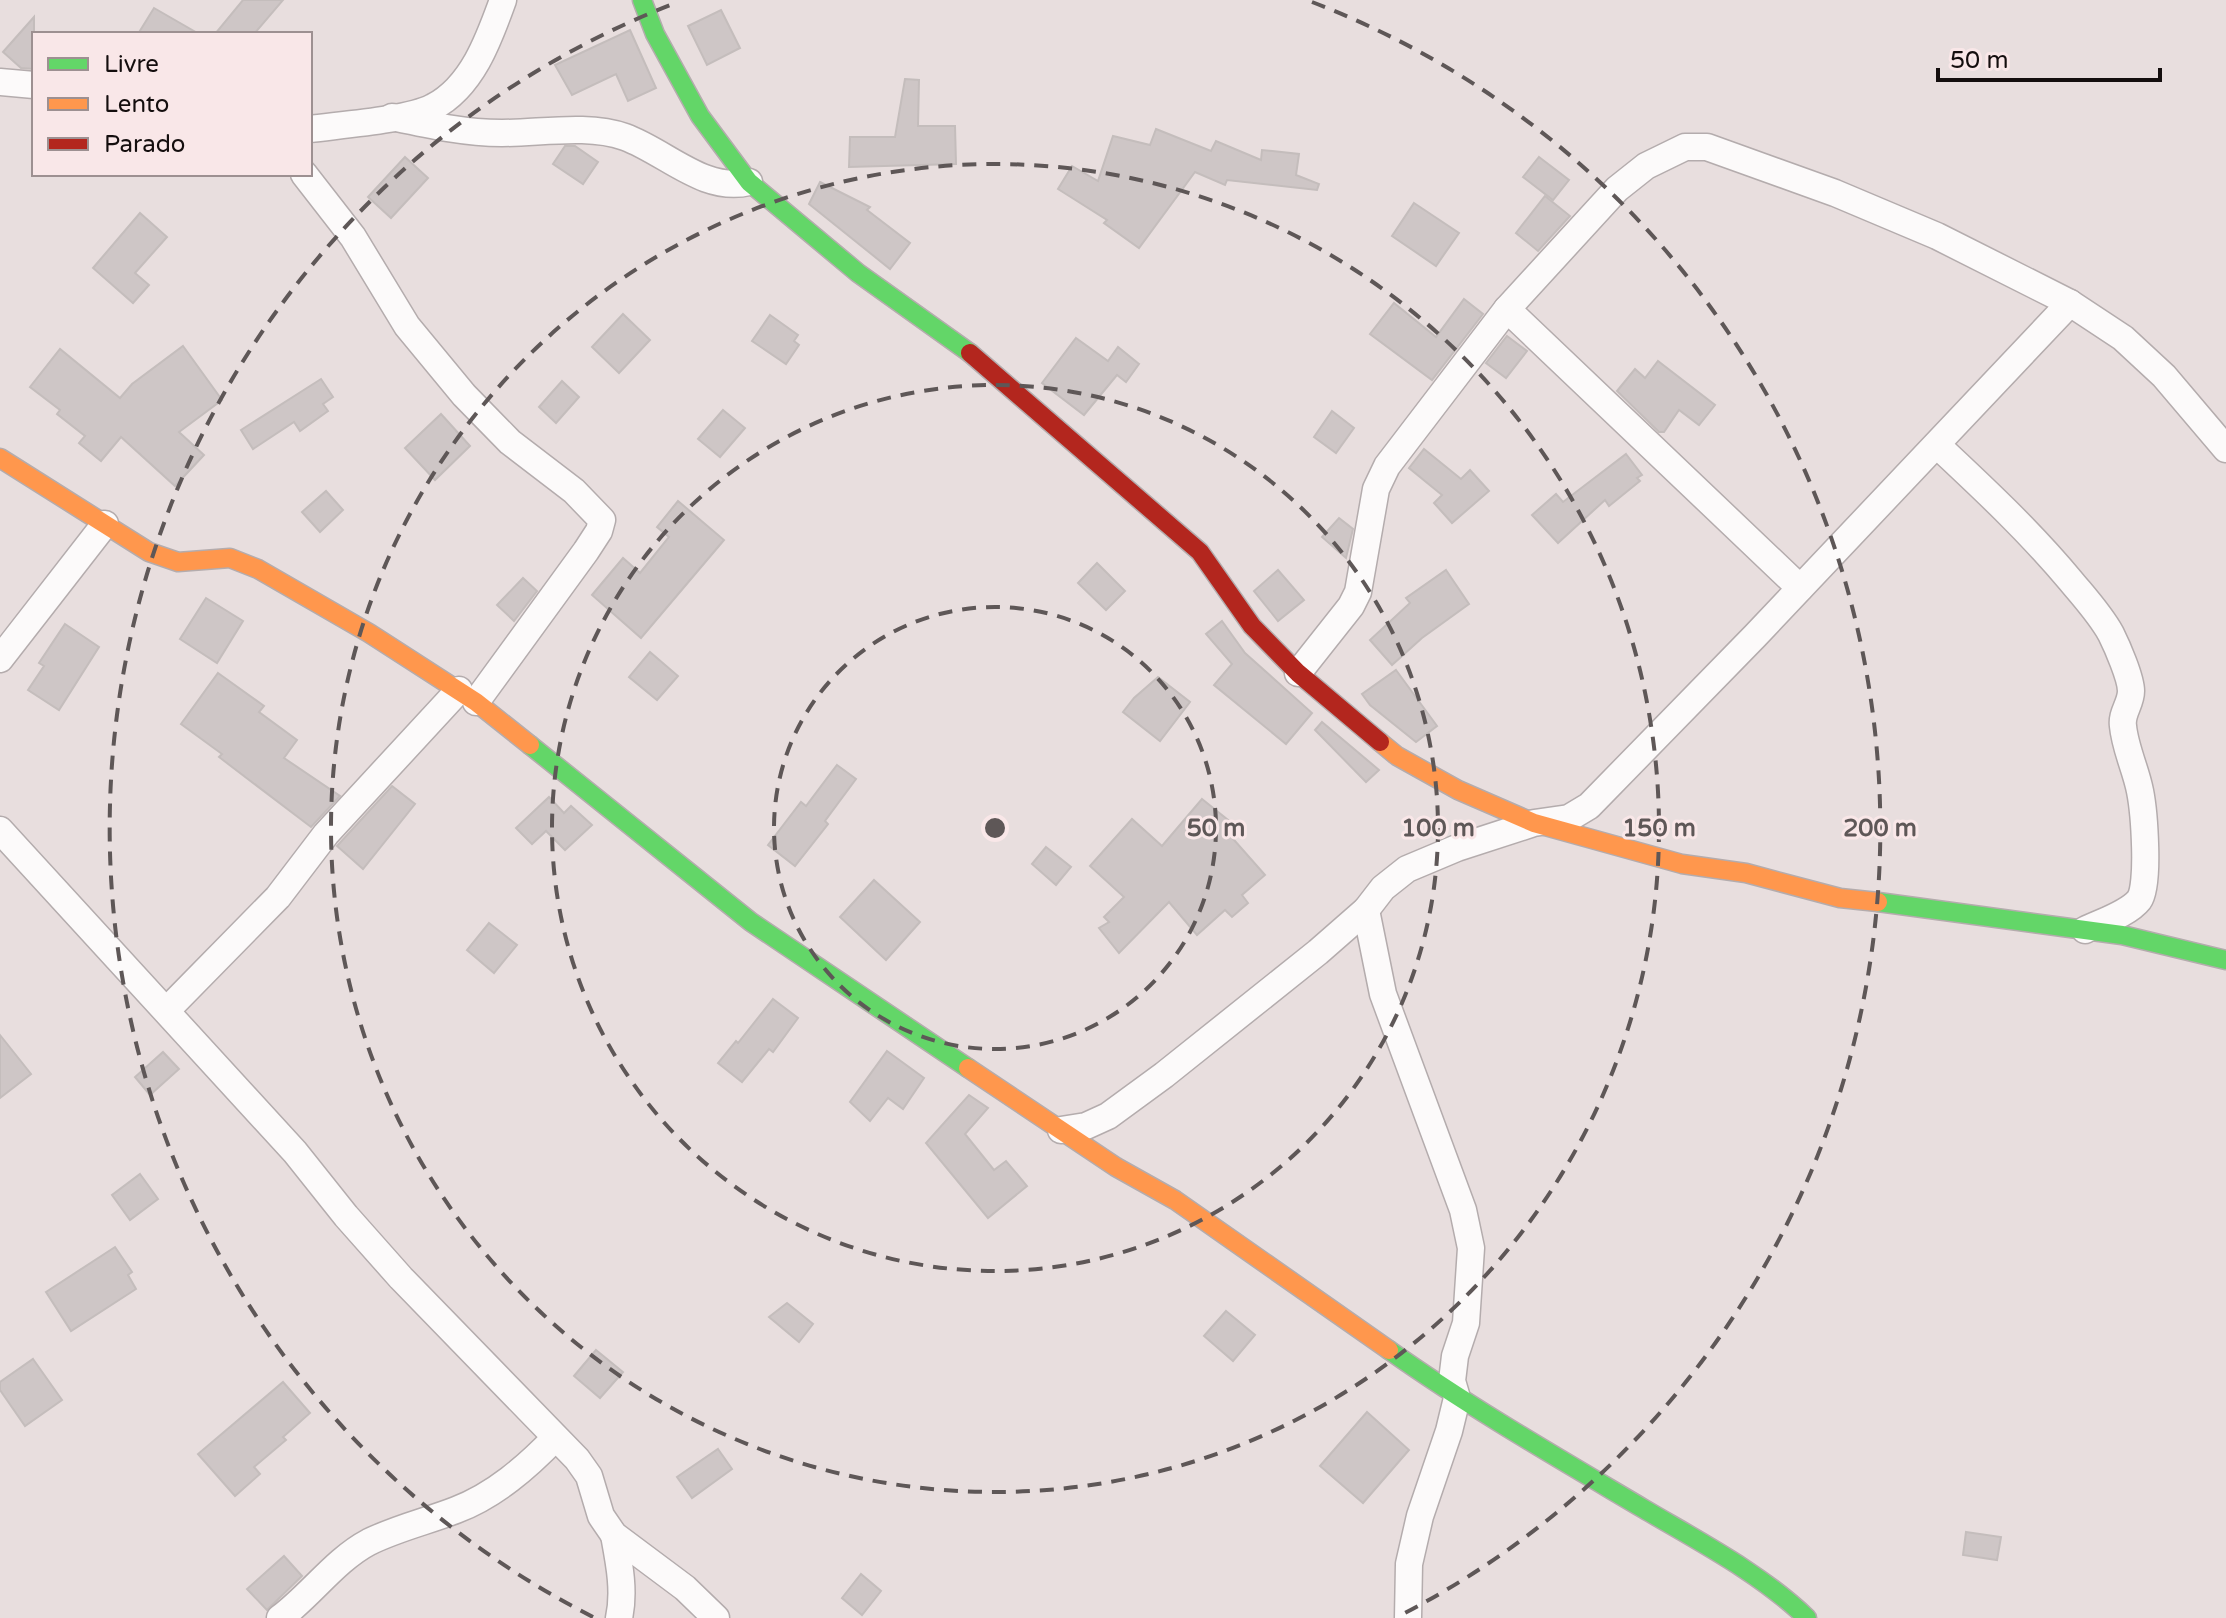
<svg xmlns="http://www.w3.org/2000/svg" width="2226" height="1618" viewBox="0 0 2226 1618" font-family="'Varela Round',sans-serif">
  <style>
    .building { fill: #cec6c6; stroke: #c4bdbc; stroke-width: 2 }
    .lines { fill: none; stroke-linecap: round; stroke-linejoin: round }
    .street-casing { stroke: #b4acad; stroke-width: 29 }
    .fast-casing { stroke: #b4acad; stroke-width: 21 }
    .slow-casing { stroke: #b4acad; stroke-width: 21 }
    .jam-casing { stroke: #b4acad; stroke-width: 21 }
    .street { stroke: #fcfafa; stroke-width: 26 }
    .fast { stroke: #63d668; stroke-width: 18 }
    .slow { stroke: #ff974d; stroke-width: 18 }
    .jam { stroke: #b3261e; stroke-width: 18 }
    .ring { fill: none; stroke: #5e5757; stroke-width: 4; stroke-dasharray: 14 10 }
    .centre { fill: #5e5757; stroke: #f9e7e8; stroke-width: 4 }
    .ring-label { font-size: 24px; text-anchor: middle; font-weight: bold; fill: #5e5757; stroke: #f9e7e8; stroke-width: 6; stroke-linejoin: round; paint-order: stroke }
  </style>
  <rect width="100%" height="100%" fill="#e8dede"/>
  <g class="building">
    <path d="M 243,0 L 283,0 L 254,34 L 215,34 Z"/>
    <path d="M 154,8 L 199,34 L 138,34 Z"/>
    <path d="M 721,10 L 740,48 L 707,65 L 688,26 Z"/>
    <path d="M 34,17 L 34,69 L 21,68 L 3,52 Z"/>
    <path d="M 630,30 L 656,88 L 628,101 L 616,74 L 572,95 L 555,65 Z"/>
    <path d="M 905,79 L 919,80 L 918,126 L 955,126 L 956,164 L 849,167 L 850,137 L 895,137 Z"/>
    <path d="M 1156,129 L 1211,151 L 1216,141 L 1261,160 L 1262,150 L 1299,154 L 1296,175 L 1319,184 L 1317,190 L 1227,180 L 1225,185 L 1195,172 L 1139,248 L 1104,223 L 1107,220 L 1058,189 L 1072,166 L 1098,181 L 1113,136 L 1150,145 Z"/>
    <path d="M 565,146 L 575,146 L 598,162 L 583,184 L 553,164 Z"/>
    <path d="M 405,157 L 428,178 L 391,218 L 368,197 Z"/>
    <path d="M 1539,157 L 1569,180 L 1553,200 L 1523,177 Z"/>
    <path d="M 820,182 L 870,207 L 867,210 L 910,243 L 890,269 L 809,204 Z"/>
    <path d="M 1545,196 L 1570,216 L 1538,251 L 1516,233 Z"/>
    <path d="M 1414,203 L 1459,233 L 1436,266 L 1392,236 Z"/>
    <path d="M 140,213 L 167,237 L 135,273 L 149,285 L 133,303 L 93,268 Z"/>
    <path d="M 1464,299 L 1483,314 L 1432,380 L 1370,334 L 1394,303 L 1436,337 Z"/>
    <path d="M 623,314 L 650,340 L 619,373 L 592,347 Z"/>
    <path d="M 770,315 L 798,335 L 794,341 L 799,345 L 786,364 L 752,341 Z"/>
    <path d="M 1507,336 L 1527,351 L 1506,378 L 1486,363 Z"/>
    <path d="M 1076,338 L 1108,361 L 1118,347 L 1139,364 L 1126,382 L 1117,375 L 1084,415 L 1042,383 Z"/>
    <path d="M 183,346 L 222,400 L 179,432 L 204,455 L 175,486 L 121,437 L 101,461 L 79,443 L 85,436 L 57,414 L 60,410 L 30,387 L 60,349 L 120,398 L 132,384 Z"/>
    <path d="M 1658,361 L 1715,405 L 1699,425 L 1679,410 L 1664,432 L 1659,432 L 1617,391 L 1635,369 L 1645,378 Z"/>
    <path d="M 321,379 L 333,397 L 323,404 L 328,411 L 300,431 L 294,422 L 253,449 L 241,430 Z"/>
    <path d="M 562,381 L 579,397 L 556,423 L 539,407 Z"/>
    <path d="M 723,410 L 745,428 L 720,457 L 698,439 Z"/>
    <path d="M 1332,411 L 1354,428 L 1336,453 L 1314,437 Z"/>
    <path d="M 441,414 L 470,446 L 435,480 L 405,448 Z"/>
    <path d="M 1424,449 L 1461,479 L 1470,470 L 1489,491 L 1452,523 L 1434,503 L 1442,495 L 1409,468 Z"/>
    <path d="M 1626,454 L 1642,475 L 1637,478 L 1640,481 L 1609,506 L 1605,500 L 1558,543 L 1532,515 L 1556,494 L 1563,502 Z"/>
    <path d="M 326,491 L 343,510 L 320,532 L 302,512 Z"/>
    <path d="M 678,501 L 724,540 L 641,638 L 592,595 L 623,558 L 640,573 L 669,537 L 657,527 Z"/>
    <path d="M 1339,518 L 1353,529 L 1346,558 L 1322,537 Z"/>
    <path d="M 1097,563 L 1125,591 L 1106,610 L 1078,583 Z"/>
    <path d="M 1278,570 L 1304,600 L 1278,621 L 1254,591 Z"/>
    <path d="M 1446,570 L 1469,604 L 1422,638 L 1392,665 L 1370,640 L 1410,603 L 1406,598 Z"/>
    <path d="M 523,578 L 537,591 L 514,621 L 497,605 Z"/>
    <path d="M 206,598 L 243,621 L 217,663 L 180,639 Z"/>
    <path d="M 1222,621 L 1245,653 L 1312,713 L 1286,744 L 1214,685 L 1232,664 L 1206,634 Z"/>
    <path d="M 65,624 L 99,647 L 59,710 L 28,690 L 44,666 L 39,663 Z"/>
    <path d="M 650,652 L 678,676 L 657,700 L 629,677 Z"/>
    <path d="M 1396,670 L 1437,726 L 1416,742 L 1370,705 L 1362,694 Z"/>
    <path d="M 218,673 L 264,706 L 259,712 L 297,740 L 284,758 L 340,796 L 311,827 L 219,757 L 222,754 L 181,724 Z"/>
    <path d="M 1158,677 L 1190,702 L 1160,741 L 1123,712 L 1134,698 Z"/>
    <path d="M 1322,722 L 1379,770 L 1366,782 L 1315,730 Z"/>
    <path d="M 837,765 L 856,779 L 825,821 L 828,824 L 795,866 L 768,845 L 801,802 L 806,806 Z"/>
    <path d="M 392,786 L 415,804 L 363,869 L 337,846 Z"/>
    <path d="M 549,797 L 564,813 L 571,806 L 592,825 L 565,850 L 546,831 L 532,844 L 516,828 Z"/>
    <path d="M 1202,799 L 1233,824 L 1227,832 L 1265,875 L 1242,895 L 1248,903 L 1232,917 L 1225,910 L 1197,935 L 1169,902 L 1119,953 L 1099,928 L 1109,922 L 1104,917 L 1124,897 L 1090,866 L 1132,819 L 1162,846 Z"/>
    <path d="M 1046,847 L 1071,867 L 1056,885 L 1032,864 Z"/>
    <path d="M 874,880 L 920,922 L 886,960 L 840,917 Z"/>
    <path d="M 489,923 L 517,945 L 494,973 L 467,950 Z"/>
    <path d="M 773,999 L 798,1018 L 773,1052 L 769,1049 L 742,1082 L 718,1063 L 736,1041 L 738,1043 Z"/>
    <path d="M 0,1035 L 31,1074 L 0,1098 Z"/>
    <path d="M 887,1051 L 924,1078 L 903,1109 L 888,1098 L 870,1121 L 850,1102 Z"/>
    <path d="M 163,1052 L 179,1069 L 150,1095 L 135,1077 Z"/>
    <path d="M 969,1095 L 988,1108 L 965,1134 L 994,1170 L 1006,1161 L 1027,1186 L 988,1218 L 926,1143 Z"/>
    <path d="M 140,1174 L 158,1199 L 130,1220 L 112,1195 Z"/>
    <path d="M 115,1247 L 132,1272 L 128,1275 L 136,1289 L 71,1331 L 46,1292 Z"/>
    <path d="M 787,1303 L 813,1324 L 799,1342 L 769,1317 Z"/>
    <path d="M 1226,1311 L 1255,1335 L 1233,1361 L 1204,1336 Z"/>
    <path d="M 596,1350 L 623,1372 L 600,1398 L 574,1376 Z"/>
    <path d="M 33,1359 L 62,1400 L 25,1426 L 0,1390 L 0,1382 Z"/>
    <path d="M 283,1382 L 310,1413 L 283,1437 L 286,1440 L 254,1467 L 260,1474 L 235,1496 L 198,1454 Z"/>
    <path d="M 1367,1412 L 1409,1450 L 1363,1503 L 1320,1466 Z"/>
    <path d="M 718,1449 L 732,1469 L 692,1498 L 677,1477 Z"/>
    <path d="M 1966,1532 L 2001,1537 L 1997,1560 L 1963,1555 Z"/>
    <path d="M 284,1556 L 302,1576 L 267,1610 L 247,1589 Z"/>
    <path d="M 861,1574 L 881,1591 L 862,1615 L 842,1598 Z"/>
  </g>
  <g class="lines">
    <g class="street-casing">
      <g id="street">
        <path d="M 0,82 L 34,85"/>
        <path d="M 392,117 C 429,125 465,133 502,133 C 541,133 588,124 625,137 C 666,152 704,193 749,182"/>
        <path d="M 310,129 C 339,125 409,120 433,107 C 472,87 489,39 503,0"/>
        <path d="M 304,174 L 353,237 L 407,326 L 464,395 L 510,442 L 574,491 L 602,520 L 599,531 L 586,551 L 476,702"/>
        <path d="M 1507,309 L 1800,588"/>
        <path d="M 1937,445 C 1983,488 2029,531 2070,580 C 2084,597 2100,614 2111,634 C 2117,646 2131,678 2131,691 C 2131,704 2121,713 2123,726 C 2125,748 2136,770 2140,791 C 2144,811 2150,885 2139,900 C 2128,914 2101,922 2085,930"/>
        <path d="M 0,659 L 105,524"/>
        <path d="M 1298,673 L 1351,606 L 1358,592 L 1376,489 L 1387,466 L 1507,309 L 1617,189 L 1646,166 L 1685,147 L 1707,147 L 1835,193 L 1937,236 L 2070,303 L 2123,338 L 2164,376 L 2226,449"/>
        <path d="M 0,830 L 295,1152 L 346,1216 L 401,1278 L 577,1459 L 589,1476 L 601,1516 L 614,1535 L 685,1588 L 716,1618"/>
        <path d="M 1366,910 L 1383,994 L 1463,1210 L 1471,1248 L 1466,1323 L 1455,1356 L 1452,1381 L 1457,1398 L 1449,1431 L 1420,1516 L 1409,1564 L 1408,1618"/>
        <path d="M 167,1010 L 278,897 L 326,834 L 459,690"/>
        <path d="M 1061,1130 L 1086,1126 L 1108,1116 L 1164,1075 L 1318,952 L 1366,910 L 1383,888 L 1407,869 L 1457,848 L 1534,823 L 1569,818 L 1589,806 L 1755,636 L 2070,303"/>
        <path d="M 614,1535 C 619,1562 625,1591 619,1618"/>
        <path d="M 280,1618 C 311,1595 335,1560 369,1542 C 397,1528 428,1521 456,1510 C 495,1495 527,1467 555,1438"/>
      </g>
    </g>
    <g class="fast-casing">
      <g id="fast">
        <path d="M 642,0 L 655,34 L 700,116 L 749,182 L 858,273 L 970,353"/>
        <path d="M 530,745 L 751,922 L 968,1068"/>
        <path d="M 1878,902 L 2122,935 L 2226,960"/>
        <path d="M 1389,1350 C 1471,1408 1558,1458 1644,1509 C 1700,1542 1760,1573 1807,1618"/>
      </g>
    </g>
    <g class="slow-casing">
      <g id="slow">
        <path d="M 0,458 L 149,552 L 178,562 L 230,558 L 258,569 L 369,633 L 476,702 L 530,745"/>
        <path d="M 1380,742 L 1397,756 L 1458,790 L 1534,823 L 1682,864 L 1746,873 L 1840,898 L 1878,902"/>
        <path d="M 968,1068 L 1116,1167 L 1175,1200 L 1389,1350"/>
      </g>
    </g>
    <g class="jam-casing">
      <path id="jam" d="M 970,353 L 1200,552 L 1252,626 L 1298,673 L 1380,742"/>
    </g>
    <use href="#street" class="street"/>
    <use href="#fast" class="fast"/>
    <use href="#slow" class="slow"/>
    <use href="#jam" class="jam"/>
  </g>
  <g class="ring">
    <circle cx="995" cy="828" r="221"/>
    <circle cx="995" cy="828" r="443"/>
    <circle cx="995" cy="828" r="664"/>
    <path d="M593 1617A885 885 0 0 1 678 2M1312 2A885 885 0 0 1 1397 1617"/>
  </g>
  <circle cx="995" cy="828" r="12" class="centre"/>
  <g class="ring-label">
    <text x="1216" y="836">50 m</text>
    <text x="1438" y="836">100 m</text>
    <text x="1659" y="836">150 m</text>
    <text x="1880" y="836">200 m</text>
  </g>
  <rect x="32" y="32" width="280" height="144" fill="#f9e7e8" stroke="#9d9091" stroke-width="2"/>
  <rect x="48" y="58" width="40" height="12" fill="#63d668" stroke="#9d9091" stroke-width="2"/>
  <text x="104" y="72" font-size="24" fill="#140e0e">Livre</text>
  <rect x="48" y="98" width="40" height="12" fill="#ff974d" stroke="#9d9091" stroke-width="2"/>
  <text x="104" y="112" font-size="24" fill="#140e0e">Lento</text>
  <rect x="48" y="138" width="40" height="12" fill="#b3261e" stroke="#9d9091" stroke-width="2"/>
  <text x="104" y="152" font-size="24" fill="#140e0e">Parado</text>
  <path d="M1938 68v12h222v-12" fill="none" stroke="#140e0e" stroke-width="4"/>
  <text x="1950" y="68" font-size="24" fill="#140e0e" stroke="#f9e7e8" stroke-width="6" paint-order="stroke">50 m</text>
</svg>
